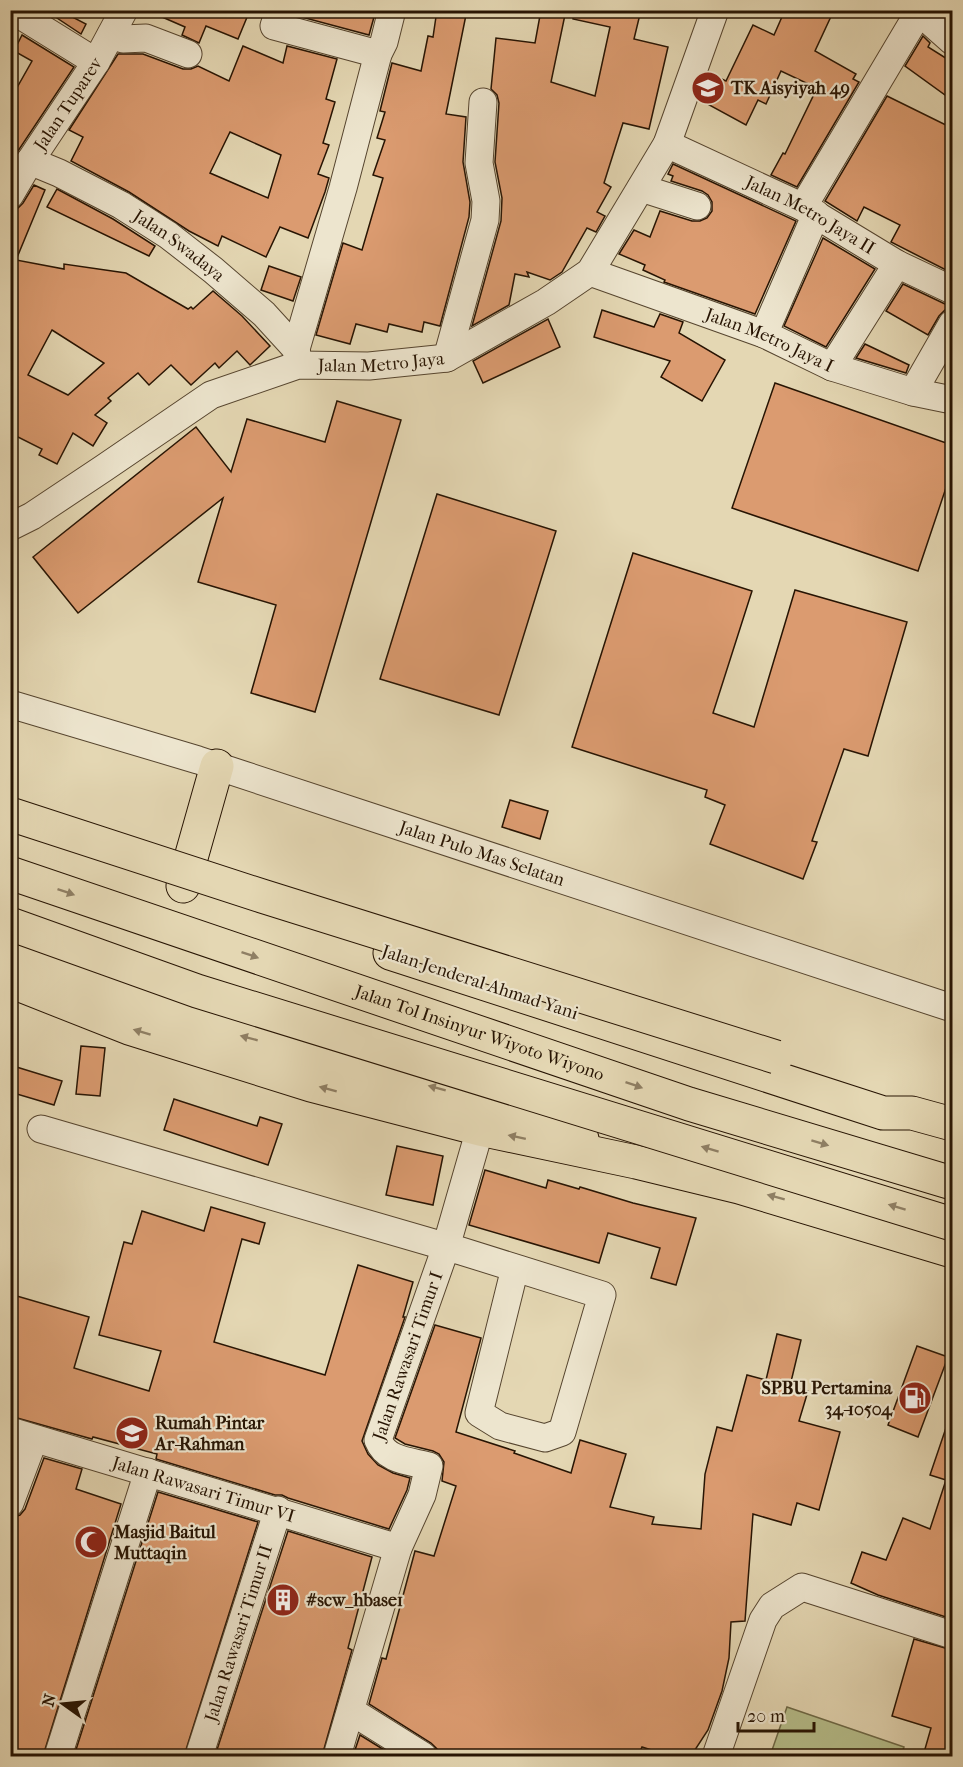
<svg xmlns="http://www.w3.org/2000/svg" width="963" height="1767" viewBox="0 0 963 1767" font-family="'IM FELL French Canon',serif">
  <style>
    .green { fill: #b6be8b; stroke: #6e6947; stroke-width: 1.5 }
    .building { fill: #db9b70; stroke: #271403; stroke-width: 1.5; fill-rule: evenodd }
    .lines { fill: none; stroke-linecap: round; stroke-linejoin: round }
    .minor-casing { stroke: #56452f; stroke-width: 29 }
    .highway-casing { stroke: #271403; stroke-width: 35 }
    .minor { stroke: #ede5ce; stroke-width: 27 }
    .highway { stroke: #e4d7b3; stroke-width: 33 }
    .highway-bridge-casing { stroke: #271403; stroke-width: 35; stroke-linecap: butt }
    .highway-bridge { stroke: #e4d7b3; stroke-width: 33 }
    .oneway { fill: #8f7f64 }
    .labels { text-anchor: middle; stroke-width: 4.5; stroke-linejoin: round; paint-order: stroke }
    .poi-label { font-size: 18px; font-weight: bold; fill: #271403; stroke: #ede5ce; text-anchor: start }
    .street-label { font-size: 18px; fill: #271403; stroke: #ede5ce }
  </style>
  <rect width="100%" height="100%" fill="#e4d7b3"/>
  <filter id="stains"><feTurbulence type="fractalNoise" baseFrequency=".00333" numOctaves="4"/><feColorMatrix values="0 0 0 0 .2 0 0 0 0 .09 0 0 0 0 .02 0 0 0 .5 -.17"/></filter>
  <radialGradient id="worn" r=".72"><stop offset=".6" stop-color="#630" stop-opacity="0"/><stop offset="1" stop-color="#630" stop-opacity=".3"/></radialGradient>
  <path class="green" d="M 787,1707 L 904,1747 L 901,1756 L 770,1756 Z"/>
  <g class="building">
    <path d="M 45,10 L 59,10 L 86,24 L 81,34 Z"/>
    <path d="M 146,10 L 250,10 L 238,39 L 206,26 L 199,43 L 182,35 L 185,27 Z"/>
    <path d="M 295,10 L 351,10 L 351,13 L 374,17 L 369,35 L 294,15 Z"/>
    <path d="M 437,10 L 467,10 L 446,114 L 466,117 L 463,162 L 470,202 L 469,217 L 440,326 L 424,322 L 422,332 L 389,324 L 387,332 L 356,324 L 350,344 L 316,335 L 343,243 L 362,250 L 383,178 L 373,175 L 385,140 L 377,138 L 385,112 L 380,111 L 392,63 L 421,71 L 428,36 L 433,37 Z"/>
    <path d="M 541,10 L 566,10 L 551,82 L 595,96 L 610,27 L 573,19 L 574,10 L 641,10 L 634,39 L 668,47 L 649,129 L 623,123 L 604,183 L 611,187 L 597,212 L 605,216 L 596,232 L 587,228 L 562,272 L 550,280 L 527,272 L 529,277 L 515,274 L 509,305 L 472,326 L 501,221 L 502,198 L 495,162 L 499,103 L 497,95 L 491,89 L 496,38 L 535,43 Z"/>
    <path d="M 785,10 L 834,10 L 815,51 L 856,74 L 853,79 L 859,82 L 797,187 L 771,175 L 783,153 L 785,154 L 817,88 L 781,71 L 766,104 L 758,100 L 746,125 L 700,100 L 709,73 L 726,81 L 753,25 L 774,35 Z"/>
    <path d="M 22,35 L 74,67 L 10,163 L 10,100 L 32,61 L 14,51 Z"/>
    <path d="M 923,36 L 930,43 L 928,47 L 952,62 L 952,100 L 905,66 Z"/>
    <path d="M 243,46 L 283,63 L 287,46 L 337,59 L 326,99 L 335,102 L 323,143 L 329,145 L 318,174 L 329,178 L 325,192 L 308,238 L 280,227 L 266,257 L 222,236 L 218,246 L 189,231 L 129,192 L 71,161 L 83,137 L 69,130 L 118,54 L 143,54 L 183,69 L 191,69 L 198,66 L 229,81 ZM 230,132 L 281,155 L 268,198 L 210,173 Z"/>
    <path d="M 887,96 L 952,128 L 952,273 L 891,242 L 900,225 L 864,207 L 857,221 L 825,201 Z"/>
    <path d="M 673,164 L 796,221 L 755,314 L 664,282 L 665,280 L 643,270 L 645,265 L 619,254 L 634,230 L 650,237 L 660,211 L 692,221 L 700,221 L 707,218 L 712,211 L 712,202 L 708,195 L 702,191 L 671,181 L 673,176 L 668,174 Z"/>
    <path d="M 34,185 L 45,190 L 16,260 L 64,269 L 64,264 L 126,273 L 188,309 L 191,307 L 193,309 L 213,291 L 242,316 L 270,346 L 250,365 L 237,351 L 219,368 L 215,363 L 191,385 L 171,365 L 149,385 L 138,373 L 108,398 L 111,401 L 95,415 L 107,423 L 93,446 L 73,433 L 57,464 L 39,455 L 42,449 L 10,433 L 10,211 L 18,208 L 23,203 ZM 52,330 L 104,363 L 68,395 L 28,375 Z"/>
    <path d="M 57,189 L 113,219 L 155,246 L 149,256 L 47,207 Z"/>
    <path d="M 823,238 L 875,269 L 826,347 L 784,326 Z"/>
    <path d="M 269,266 L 301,277 L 293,301 L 261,290 Z"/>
    <path d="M 903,284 L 945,304 L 952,306 L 952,308 L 945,310 L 939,316 L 928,335 L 886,311 Z"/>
    <path d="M 602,310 L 654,327 L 660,314 L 683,322 L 679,333 L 725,360 L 702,401 L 661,377 L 670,361 L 594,337 Z"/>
    <path d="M 548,319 L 560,347 L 483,383 L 473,361 Z"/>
    <path d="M 865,344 L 909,365 L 906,373 L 856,358 Z"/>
    <path d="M 775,383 L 952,445 L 952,470 L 918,571 L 732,508 Z"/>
    <path d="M 337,401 L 401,420 L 315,712 L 251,693 L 276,605 L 198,582 L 223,498 L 78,613 L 33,557 L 196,427 L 231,472 L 247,419 L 325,442 Z"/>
    <path d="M 437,494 L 556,531 L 499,715 L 380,679 Z"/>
    <path d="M 633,553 L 752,591 L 713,713 L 754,727 L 795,590 L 907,622 L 868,756 L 844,749 L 812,841 L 817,842 L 803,879 L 710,844 L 725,805 L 705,797 L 707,790 L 572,747 Z"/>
    <path d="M 510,800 L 548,811 L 540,839 L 502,827 Z"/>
    <path d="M 81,1046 L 105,1048 L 100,1096 L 76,1094 Z"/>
    <path d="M 10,1065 L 62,1081 L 54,1105 L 10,1092 Z"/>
    <path d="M 174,1099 L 257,1126 L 260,1117 L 282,1124 L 268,1165 L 164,1130 Z"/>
    <path d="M 397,1146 L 443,1156 L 433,1205 L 386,1195 Z"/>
    <path d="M 485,1170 L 546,1188 L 548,1180 L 579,1189 L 580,1187 L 633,1203 L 696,1218 L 676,1285 L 651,1278 L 660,1248 L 608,1233 L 599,1263 L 469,1225 Z"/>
    <path d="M 211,1207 L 265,1223 L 259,1244 L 242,1239 L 214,1342 L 325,1375 L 358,1265 L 413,1282 L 403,1317 L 405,1317 L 362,1441 L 368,1454 L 378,1465 L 393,1473 L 410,1478 L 407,1490 L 389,1529 L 288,1498 L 282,1495 L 275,1495 L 156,1459 L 157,1454 L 93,1437 L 92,1439 L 10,1416 L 10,1294 L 89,1317 L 74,1368 L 149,1391 L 161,1351 L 99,1335 L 124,1242 L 132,1244 L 142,1211 L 204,1231 Z"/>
    <path d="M 435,1325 L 481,1338 L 456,1432 L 515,1451 L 514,1453 L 571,1473 L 580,1440 L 626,1454 L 610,1507 L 654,1517 L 652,1524 L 701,1529 L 705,1474 L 717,1427 L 732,1431 L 747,1375 L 766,1380 L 777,1334 L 801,1340 L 790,1386 L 808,1391 L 799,1421 L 840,1432 L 819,1510 L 797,1503 L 791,1525 L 753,1514 L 745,1621 L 731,1622 L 729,1658 L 722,1691 L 708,1730 L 691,1756 L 670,1756 L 642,1747 L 638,1756 L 439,1756 L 437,1749 L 431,1743 L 369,1704 L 382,1658 L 386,1659 L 415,1551 L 434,1556 L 456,1486 L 442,1481 L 444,1462 L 439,1454 L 433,1451 L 405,1444 L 395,1438 Z"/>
    <path d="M 917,1346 L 948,1357 L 918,1437 L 888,1425 Z"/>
    <path d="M 949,1419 L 952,1419 L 952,1619 L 878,1595 L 851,1583 L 862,1552 L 886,1560 L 903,1518 L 930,1529 L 946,1480 L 930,1475 Z"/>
    <path d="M 44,1458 L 82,1469 L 76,1489 L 121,1504 L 43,1756 L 10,1756 L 10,1518 L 20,1515 L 25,1509 Z"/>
    <path d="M 158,1492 L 258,1522 L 184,1756 L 74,1756 Z"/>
    <path d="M 288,1531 L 372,1557 L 348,1648 L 352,1650 L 322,1756 L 215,1756 Z"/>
    <path d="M 914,1639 L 952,1650 L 952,1756 L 923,1756 L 931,1728 L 892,1716 Z"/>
    <path d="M 360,1735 L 394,1756 L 353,1756 Z"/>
  </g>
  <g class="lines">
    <g class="minor-casing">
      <g id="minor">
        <path d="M 12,10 L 96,62"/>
        <path d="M 279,10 L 274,26 L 378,54"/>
        <path d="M 917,10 L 952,41"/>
        <path d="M 111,35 L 123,39 L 146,38 L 188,54"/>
        <path id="s1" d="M 667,144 L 803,207 L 897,264 L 952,290"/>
        <path id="s2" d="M 30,161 L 59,173 L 121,205 L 168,235 L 213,270 L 264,314 L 296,349 L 298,361"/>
        <path d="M 641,188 L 697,206"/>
        <path id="s3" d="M 10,195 L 30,161 L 96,62 L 124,10"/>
        <path d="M 803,207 L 919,12"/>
        <path id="s4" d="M 590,272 L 764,334 L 832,367 L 913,392 L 952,400"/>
        <path d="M 764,334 L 816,214"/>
        <path d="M 296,349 L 343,188 L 378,54 L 384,42 L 392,10"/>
        <path d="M 447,358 L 485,220 L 486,201 L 479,163 L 483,102"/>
        <path d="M 832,367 L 897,264"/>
        <path d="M 913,392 L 952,324"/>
        <path id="s5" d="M 10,527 L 32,516 L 104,468 L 211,395 L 298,365 L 369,366 L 447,358 L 546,302 L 590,272 L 667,144 L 715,10"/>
        <path id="s6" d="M 10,704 L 198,760 L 952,1008"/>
        <path d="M 41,1129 L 461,1251 L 602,1295 L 562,1432 L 545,1438 L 500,1426 L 479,1413 L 515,1268"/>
        <path id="s7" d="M 10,1431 L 398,1548"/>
        <path d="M 10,1503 L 34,1439"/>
        <path d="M 351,1711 L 423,1756"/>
        <path d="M 58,1756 L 148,1472"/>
        <path id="s8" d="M 199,1756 L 278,1510"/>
        <path id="s9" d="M 337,1756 L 398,1548 L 422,1495 L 429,1466 C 410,1461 386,1461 378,1440 L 446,1247 L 480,1129"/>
        <path d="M 716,1756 L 763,1620 L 772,1606 L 802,1587 L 952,1635"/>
      </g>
    </g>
    <g class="highway-casing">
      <g id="highway">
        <path id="s10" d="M 10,873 L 689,1104 L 952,1183"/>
        <path d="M 183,886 L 217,766"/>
        <path d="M 390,953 L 883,1113 L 912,1113 L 952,1124"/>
        <path d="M 10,958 L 222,1030 L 533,1114 L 582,1139"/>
        <path d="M 10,981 L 129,1028 L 311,1085 L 480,1129 L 636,1162 L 739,1187 L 952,1251"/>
      </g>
    </g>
    <use href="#minor" class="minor"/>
    <use href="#highway" class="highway"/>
    <g class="highway-bridge-casing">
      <g id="highway-bridge">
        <path d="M 10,814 L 262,896 L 776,1057"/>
        <path d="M 10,924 L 197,991 L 952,1224"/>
      </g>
    </g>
    <use href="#highway-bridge" class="highway-bridge"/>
  </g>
  <defs><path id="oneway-solid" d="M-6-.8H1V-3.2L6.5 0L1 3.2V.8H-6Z" transform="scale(1.5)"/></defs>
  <g class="oneway">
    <use href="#oneway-solid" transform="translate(66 892) rotate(19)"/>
    <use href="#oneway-solid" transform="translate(250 955) rotate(19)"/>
    <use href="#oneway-solid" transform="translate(142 1032) rotate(-163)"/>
    <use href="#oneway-solid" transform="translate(249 1038) rotate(-165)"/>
    <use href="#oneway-solid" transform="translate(634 1085) rotate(19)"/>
    <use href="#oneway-solid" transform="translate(437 1088) rotate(-165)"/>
    <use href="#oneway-solid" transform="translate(328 1089) rotate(-165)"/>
    <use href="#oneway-solid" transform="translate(517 1137) rotate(-168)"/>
    <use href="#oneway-solid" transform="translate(820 1143) rotate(17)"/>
    <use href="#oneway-solid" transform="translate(710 1149) rotate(-163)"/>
    <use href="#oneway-solid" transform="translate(776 1197) rotate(-165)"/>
    <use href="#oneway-solid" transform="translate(897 1207) rotate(-163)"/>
  </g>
  <defs>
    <g id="school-disc" transform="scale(1.725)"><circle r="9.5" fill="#8f2418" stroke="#ede5ce"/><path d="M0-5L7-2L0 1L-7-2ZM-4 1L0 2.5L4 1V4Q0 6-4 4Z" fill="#fff"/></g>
    <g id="fuel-disc" transform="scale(1.725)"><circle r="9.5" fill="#8f2418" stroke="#ede5ce"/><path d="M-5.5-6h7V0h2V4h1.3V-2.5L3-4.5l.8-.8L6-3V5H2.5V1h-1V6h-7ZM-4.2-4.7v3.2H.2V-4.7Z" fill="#fff"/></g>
    <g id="mosque-disc" transform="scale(1.725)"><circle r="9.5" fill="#8f2418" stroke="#ede5ce"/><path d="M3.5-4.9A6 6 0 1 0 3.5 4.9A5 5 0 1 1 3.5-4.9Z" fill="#fff"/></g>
    <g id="building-disc" transform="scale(1.725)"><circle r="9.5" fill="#8f2418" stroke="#ede5ce"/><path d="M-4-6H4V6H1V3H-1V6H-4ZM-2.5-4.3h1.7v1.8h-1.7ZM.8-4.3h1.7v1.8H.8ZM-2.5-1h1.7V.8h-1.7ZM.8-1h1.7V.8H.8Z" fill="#fff"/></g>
  </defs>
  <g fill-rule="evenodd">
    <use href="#school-disc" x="708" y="88"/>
    <use href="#fuel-disc" x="915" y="1398"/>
    <use href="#school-disc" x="132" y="1433"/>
    <use href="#mosque-disc" x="91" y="1542"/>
    <use href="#building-disc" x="283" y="1600"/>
  </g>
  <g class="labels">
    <g class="poi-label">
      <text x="731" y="94">TK Aisyiyah 49</text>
      <text x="892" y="1394" text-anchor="end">SPBU Pertamina<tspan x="892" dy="21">34-10504</tspan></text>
      <text x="155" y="1429">Rumah Pintar<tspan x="155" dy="21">Ar-Rahman</tspan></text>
      <text x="114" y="1538">Masjid Baitul<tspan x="114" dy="21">Muttaqin</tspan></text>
      <text x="306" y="1606">#scw_hbase1</text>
    </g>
    <g class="street-label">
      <text dy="6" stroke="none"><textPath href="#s3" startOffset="108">Jalan Tuparev</textPath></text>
      <text dy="6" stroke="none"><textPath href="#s1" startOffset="160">Jalan Metro Jaya II</textPath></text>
      <text dy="6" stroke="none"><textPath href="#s2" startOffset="172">Jalan Swadaya</textPath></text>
      <text dy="6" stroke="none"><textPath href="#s4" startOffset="192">Jalan Metro Jaya I</textPath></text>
      <text dy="6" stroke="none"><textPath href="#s5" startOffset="416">Jalan Metro Jaya</textPath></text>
      <text dy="6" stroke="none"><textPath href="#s6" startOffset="495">Jalan Pulo Mas Selatan</textPath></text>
      <text transform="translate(480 982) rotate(18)" y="6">Jalan Jenderal Ahmad Yani</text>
      <text dy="6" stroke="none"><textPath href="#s10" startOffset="496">Jalan Tol Insinyur Wiyoto Wiyono</textPath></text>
      <text dy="6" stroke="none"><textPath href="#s9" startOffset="454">Jalan Rawasari Timur I</textPath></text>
      <text dy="6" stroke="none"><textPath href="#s7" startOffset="202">Jalan Rawasari Timur VI</textPath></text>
      <text dy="6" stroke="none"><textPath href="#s8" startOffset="129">Jalan Rawasari Timur II</textPath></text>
    </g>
  </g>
  <rect width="963" height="1767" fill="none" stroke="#e4d7b3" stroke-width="36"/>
  <rect x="12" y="12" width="939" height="1743" fill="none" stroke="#271403" stroke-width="3"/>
  <rect x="18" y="18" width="927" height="1731" fill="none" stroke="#271403" stroke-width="1.5"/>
  <g transform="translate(63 1704) rotate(285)" stroke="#ede5ce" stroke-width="4.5" paint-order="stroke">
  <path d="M0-4.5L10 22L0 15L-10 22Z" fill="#271403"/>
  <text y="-9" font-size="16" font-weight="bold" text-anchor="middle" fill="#271403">N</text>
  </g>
  <path d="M738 1722v9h76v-9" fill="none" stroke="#271403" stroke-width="3"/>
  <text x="747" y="1722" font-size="18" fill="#271403" stroke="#ede5ce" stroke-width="4.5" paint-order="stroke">20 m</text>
  <rect width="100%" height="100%" filter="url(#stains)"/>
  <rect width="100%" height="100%" fill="url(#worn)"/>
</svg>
